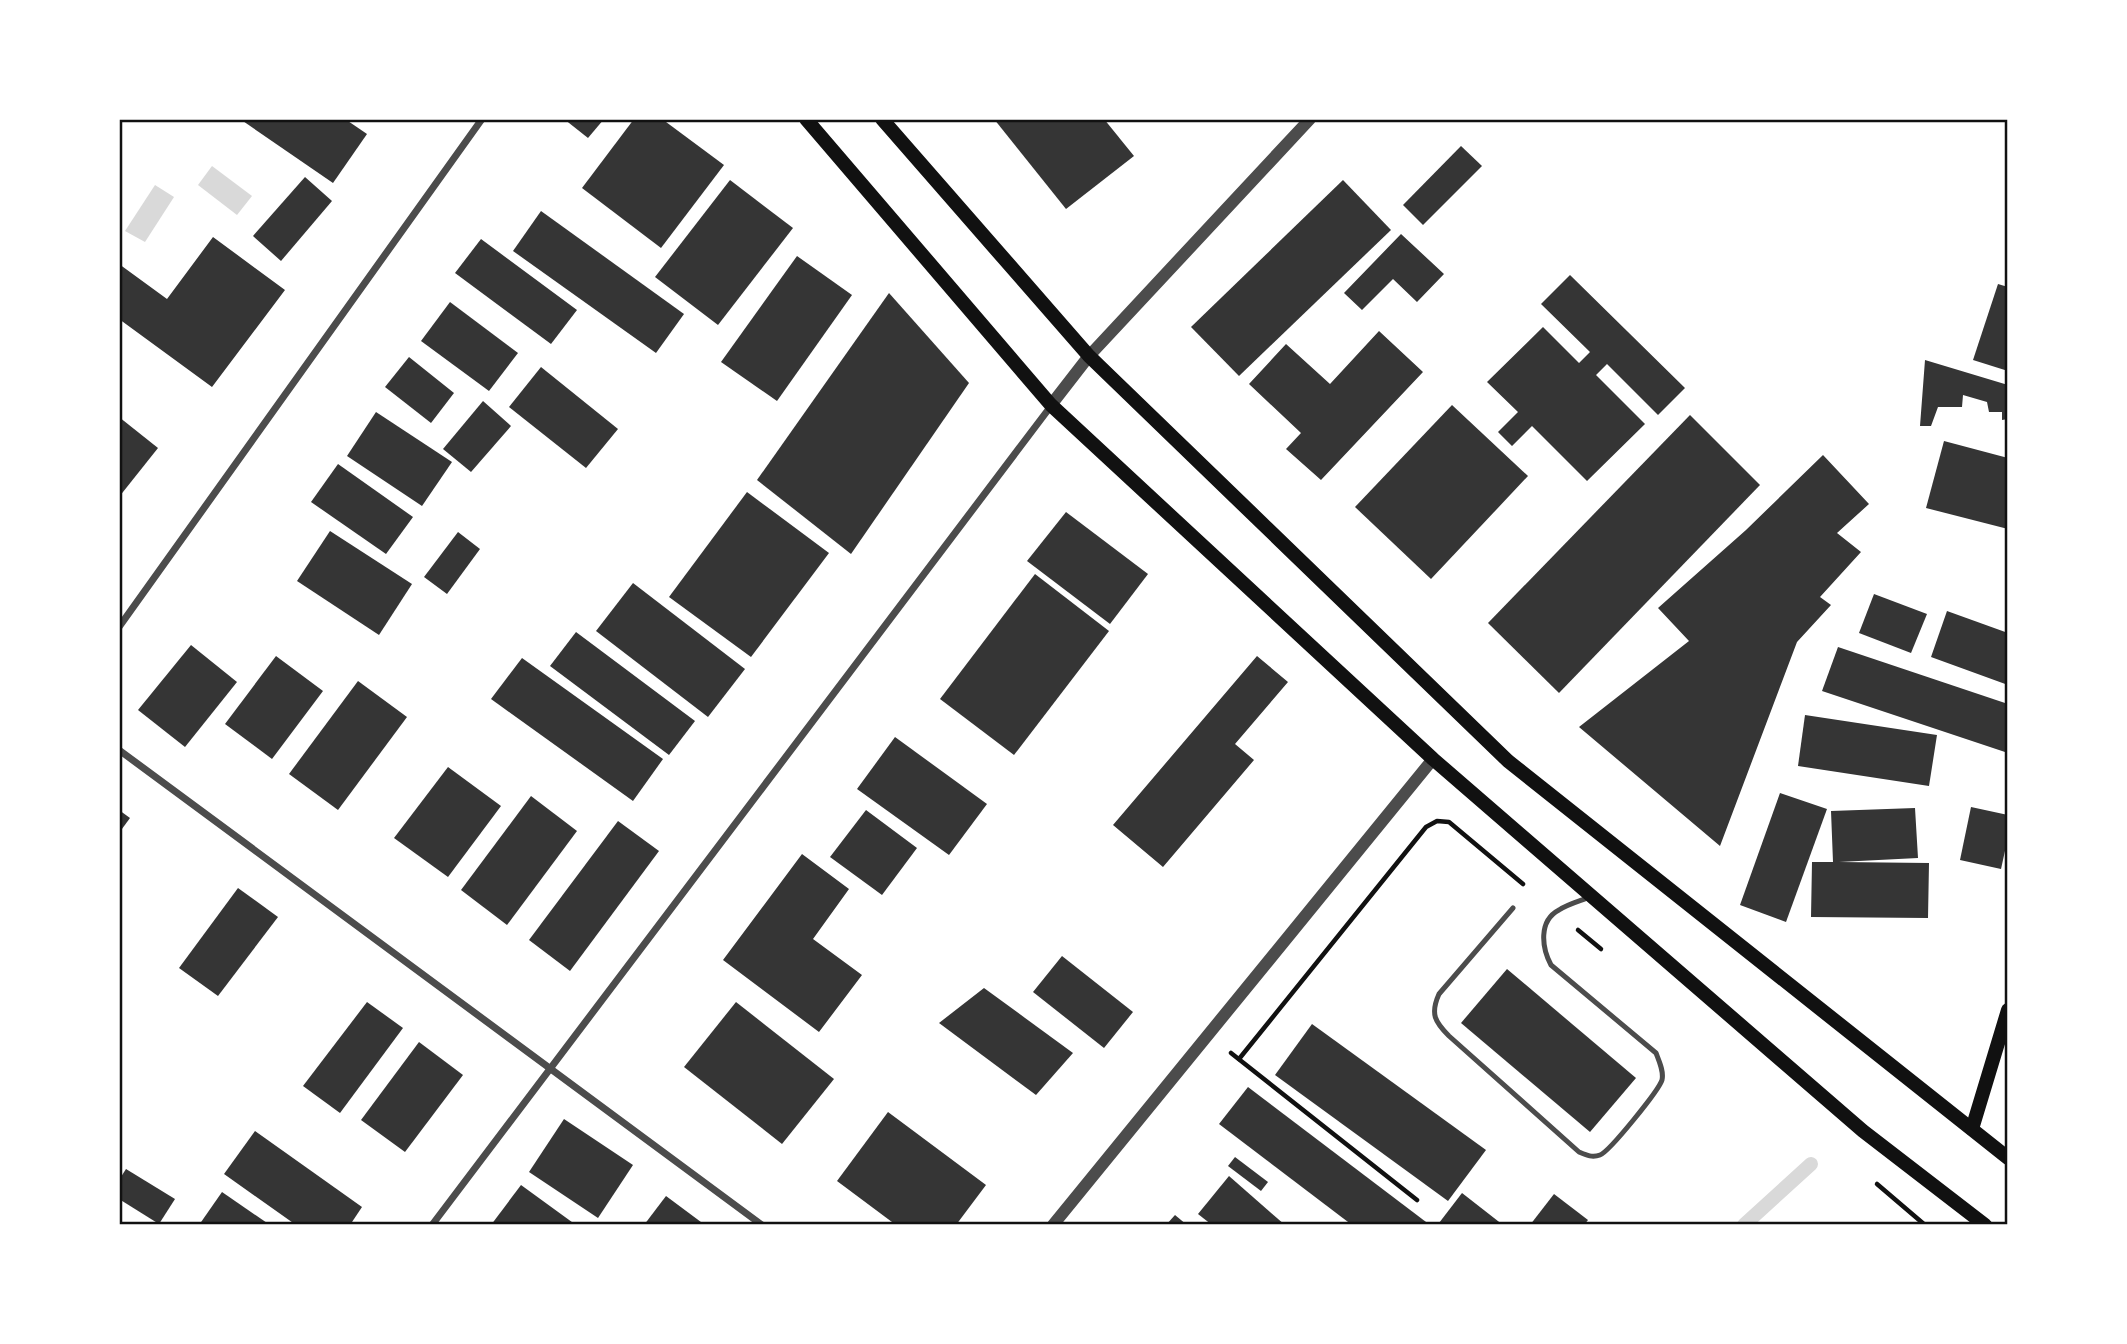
<svg xmlns="http://www.w3.org/2000/svg" width="2127" height="1344" viewBox="0 0 2127 1344" font-family="'Roboto Condensed',sans-serif">
  <style>
    .water { fill: #d9d9d9 }
    .lines { fill: none; stroke-linecap: round; stroke-linejoin: round }
    .stream { stroke: #d9d9d9; stroke-width: 14 }
    .building { fill: #353535 }
    .path { stroke: #111; stroke-width: 4.5 }
    .service { stroke: #4c4c4c; stroke-width: 5 }
    .minor { stroke: #4c4c4c; stroke-width: 7 }
    .tertiary { stroke: #4c4c4c; stroke-width: 12 }
    .secondary { stroke: #111; stroke-width: 14 }
    .neatline { fill: none; stroke: #111; stroke-width: 2.5 }
  </style>
  <rect width="100%" height="100%" fill="#fff"/>
  <g class="water">
    <path d="M 212,166 L 252,196 L 237,215 L 198,185 Z"/>
    <path d="M 155,185 L 174,197 L 145,242 L 125,231 Z"/>
  </g>
  <g class="lines">
    <path class="stream" d="M 1744,1225 L 1811,1164"/>
  </g>
  <g class="building">
    <path d="M 240,119 L 345,119 L 367,134 L 333,183 Z"/>
    <path d="M 564,119 L 604,119 L 588,138 Z"/>
    <path d="M 634,119 L 662,119 L 724,165 L 661,248 L 582,188 Z"/>
    <path d="M 994,119 L 1104,119 L 1134,156 L 1066,209 Z"/>
    <path d="M 1461,146 L 1482,166 L 1423,225 L 1403,205 Z"/>
    <path d="M 305,177 L 332,201 L 281,261 L 253,236 Z"/>
    <path d="M 730,180 L 793,228 L 718,325 L 655,277 Z"/>
    <path d="M 1343,180 L 1391,230 L 1239,376 L 1191,327 Z"/>
    <path d="M 541,211 L 684,314 L 656,353 L 513,251 Z"/>
    <path d="M 1401,234 L 1444,274 L 1417,302 L 1393,279 L 1362,310 L 1344,293 Z"/>
    <path d="M 213,237 L 285,290 L 212,387 L 119,319 L 119,264 L 167,299 Z"/>
    <path d="M 481,239 L 577,310 L 551,344 L 455,273 Z"/>
    <path d="M 797,256 L 852,295 L 777,401 L 721,362 Z"/>
    <path d="M 1570,275 L 1685,388 L 1658,415 L 1607,364 L 1596,375 L 1645,424 L 1587,481 L 1532,426 L 1512,446 L 1498,432 L 1518,412 L 1487,382 L 1543,327 L 1579,363 L 1590,352 L 1541,304 Z"/>
    <path d="M 1998,284 L 2008,287 L 2008,371 L 1973,360 Z"/>
    <path d="M 889,293 L 969,383 L 851,554 L 757,480 Z"/>
    <path d="M 450,302 L 518,353 L 489,391 L 421,341 Z"/>
    <path d="M 1379,331 L 1423,372 L 1321,480 L 1286,449 L 1301,433 L 1249,384 L 1286,344 L 1330,384 Z"/>
    <path d="M 409,357 L 454,393 L 431,423 L 385,387 Z"/>
    <path d="M 1925,360 L 2008,385 L 2008,419 L 2002,420 L 2002,412 L 1989,412 L 1987,402 L 1963,395 L 1962,407 L 1938,407 L 1931,426 L 1920,426 Z"/>
    <path d="M 541,367 L 618,429 L 586,468 L 509,407 Z"/>
    <path d="M 483,401 L 511,426 L 471,472 L 443,449 Z"/>
    <path d="M 1452,405 L 1528,476 L 1431,579 L 1355,507 Z"/>
    <path d="M 376,412 L 452,462 L 422,506 L 347,456 Z"/>
    <path d="M 1690,415 L 1760,485 L 1559,693 L 1488,623 Z"/>
    <path d="M 119,417 L 158,448 L 119,497 Z"/>
    <path d="M 1944,441 L 2008,458 L 2008,529 L 1926,508 Z"/>
    <path d="M 1823,455 L 1869,504 L 1837,533 L 1861,552 L 1820,597 L 1831,605 L 1797,642 L 1720,846 L 1579,727 L 1689,641 L 1658,608 L 1746,530 Z"/>
    <path d="M 338,464 L 413,517 L 386,554 L 311,502 Z"/>
    <path d="M 747,492 L 829,553 L 751,657 L 669,597 Z"/>
    <path d="M 1066,512 L 1148,574 L 1110,624 L 1027,561 Z"/>
    <path d="M 330,531 L 412,584 L 379,635 L 297,581 Z"/>
    <path d="M 458,532 L 480,549 L 447,594 L 424,577 Z"/>
    <path d="M 1035,574 L 1109,631 L 1014,755 L 940,699 Z"/>
    <path d="M 633,583 L 745,669 L 708,717 L 596,631 Z"/>
    <path d="M 1874,594 L 1927,614 L 1911,653 L 1859,633 Z"/>
    <path d="M 1947,611 L 2008,633 L 2008,685 L 1931,657 Z"/>
    <path d="M 576,632 L 695,721 L 669,755 L 550,666 Z"/>
    <path d="M 191,645 L 237,682 L 185,747 L 138,710 Z"/>
    <path d="M 1838,647 L 2008,704 L 2008,753 L 1822,691 Z"/>
    <path d="M 276,656 L 323,691 L 272,759 L 225,724 Z"/>
    <path d="M 1257,656 L 1288,682 L 1235,744 L 1254,760 L 1163,867 L 1113,825 Z"/>
    <path d="M 522,658 L 663,759 L 633,801 L 491,699 Z"/>
    <path d="M 358,681 L 407,717 L 338,810 L 289,774 Z"/>
    <path d="M 1805,715 L 1937,735 L 1929,786 L 1798,766 Z"/>
    <path d="M 895,737 L 987,804 L 949,855 L 857,789 Z"/>
    <path d="M 448,767 L 501,806 L 448,877 L 394,838 Z"/>
    <path d="M 1780,793 L 1827,809 L 1786,922 L 1740,905 Z"/>
    <path d="M 531,796 L 577,831 L 507,925 L 461,890 Z"/>
    <path d="M 1971,807 L 2008,815 L 2008,837 L 2001,869 L 1960,860 Z"/>
    <path d="M 1915,808 L 1918,858 L 1839,862 L 1929,863 L 1928,918 L 1811,917 L 1812,862 L 1833,862 L 1831,811 Z"/>
    <path d="M 119,810 L 130,818 L 119,833 Z"/>
    <path d="M 866,810 L 917,848 L 882,895 L 830,857 Z"/>
    <path d="M 618,821 L 659,851 L 570,971 L 529,940 Z"/>
    <path d="M 802,854 L 849,889 L 813,939 L 862,975 L 819,1032 L 723,960 Z"/>
    <path d="M 238,888 L 278,917 L 218,996 L 179,968 Z"/>
    <path d="M 1062,956 L 1133,1012 L 1104,1048 L 1033,992 Z"/>
    <path d="M 1507,969 L 1636,1078 L 1590,1132 L 1461,1023 Z"/>
    <path d="M 984,988 L 1073,1053 L 1036,1095 L 939,1023 Z"/>
    <path d="M 367,1002 L 403,1028 L 340,1113 L 303,1086 Z"/>
    <path d="M 736,1002 L 834,1079 L 782,1144 L 684,1067 Z"/>
    <path d="M 1312,1024 L 1486,1150 L 1448,1201 L 1275,1075 Z"/>
    <path d="M 419,1042 L 463,1075 L 405,1152 L 361,1120 Z"/>
    <path d="M 1248,1087 L 1430,1225 L 1352,1225 L 1219,1124 Z"/>
    <path d="M 888,1112 L 986,1185 L 956,1225 L 896,1225 L 837,1181 Z"/>
    <path d="M 564,1119 L 633,1165 L 598,1218 L 529,1172 Z"/>
    <path d="M 255,1131 L 362,1207 L 350,1225 L 296,1225 L 224,1174 Z"/>
    <path d="M 1235,1157 L 1268,1182 L 1261,1191 L 1228,1166 Z"/>
    <path d="M 126,1169 L 175,1199 L 159,1224 L 119,1199 L 119,1180 Z"/>
    <path d="M 1229,1176 L 1285,1225 L 1212,1225 L 1198,1214 Z"/>
    <path d="M 521,1185 L 576,1225 L 491,1225 Z"/>
    <path d="M 222,1192 L 270,1225 L 199,1225 Z"/>
    <path d="M 1462,1193 L 1503,1225 L 1442,1225 L 1439,1223 Z"/>
    <path d="M 1554,1194 L 1588,1220 L 1584,1225 L 1530,1225 Z"/>
    <path d="M 666,1196 L 705,1225 L 644,1225 Z"/>
    <path d="M 1175,1215 L 1187,1225 L 1166,1225 Z"/>
  </g>
  <g class="lines">
    <g class="path">
      <path d="M 1578,930 L 1601,949"/>
      <path d="M 1231,1053 L 1417,1200"/>
      <path d="M 1239,1059 L 1426,827 L 1437,821 L 1449,822 L 1523,884"/>
      <path d="M 1877,1184 L 1925,1225"/>
      <path d="M 886,1225 L 889,1225"/>
    </g>
    <path class="service" d="M 1513,908 L 1439,994 C 1430,1014 1435,1022 1449,1036 L 1579,1152 C 1586,1155 1592,1158 1600,1155 C 1610,1151 1659,1090 1662,1080 C 1664,1071 1659,1061 1656,1053 L 1551,965 C 1542,948 1538,921 1559,910 C 1568,904 1580,901 1590,897"/>
    <g class="minor">
      <path d="M 119,627 L 482,119"/>
      <path d="M 119,750 L 762,1225"/>
      <path d="M 432,1225 L 1051,406"/>
    </g>
    <g class="tertiary">
      <path d="M 1051,405 L 1089,356 L 1310,119"/>
      <path d="M 1053,1225 L 1433,759"/>
    </g>
    <g class="secondary">
      <path d="M 806,119 L 1051,405 L 1433,759 L 1863,1131 L 1985,1225"/>
      <path d="M 882,119 L 1089,356 L 1508,761 L 2008,1158"/>
      <path d="M 1972,1129 L 2008,1010"/>
    </g>
  </g>
  <rect width="2127" height="1344" fill="none" stroke="#ffffff" stroke-width="242"/>
  <rect x="121" y="121" width="1885" height="1102" class="neatline"/>
</svg>
